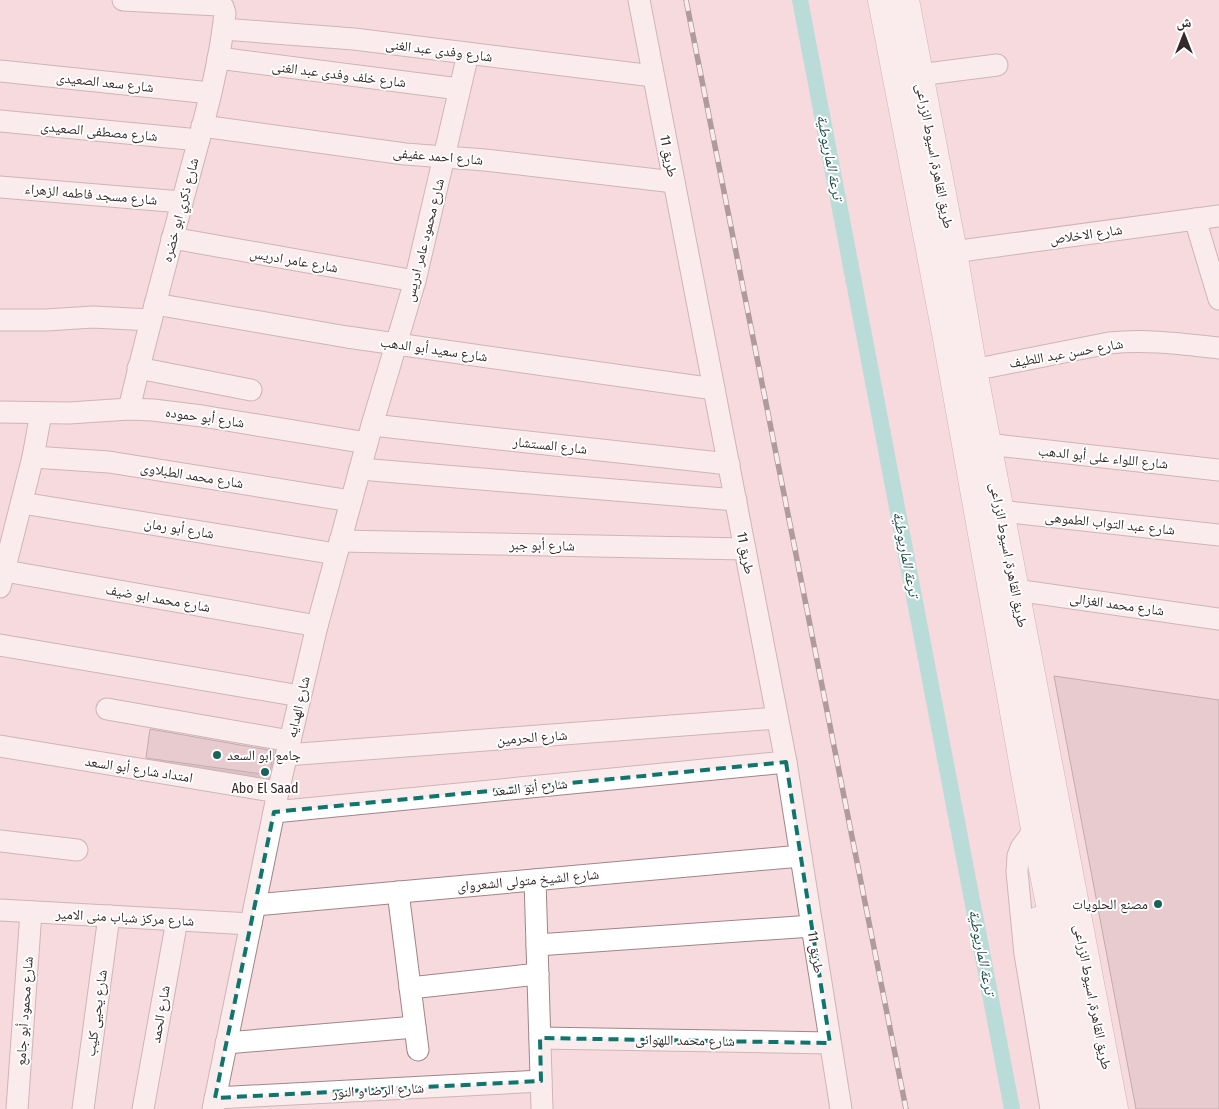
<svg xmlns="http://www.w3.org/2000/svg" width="1219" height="1109" viewBox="0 0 1219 1109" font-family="'Fira Sans Condensed','Noto Naskh Arabic',sans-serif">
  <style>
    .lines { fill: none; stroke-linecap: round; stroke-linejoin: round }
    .canal { stroke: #71ded0; stroke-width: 16 }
    .building { fill: #d4b9bd; stroke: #876e72; filter: url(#shadow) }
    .minor-casing { stroke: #9f8589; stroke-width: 23 }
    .highway-casing { stroke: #9f8589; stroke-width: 29 }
    .minor { stroke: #fff; stroke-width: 21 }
    .highway { stroke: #fff; stroke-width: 28 }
    .rail-casing { stroke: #5b4c4f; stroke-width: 5.5 }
    .rail { stroke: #fff; stroke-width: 4; stroke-dasharray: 11; stroke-linecap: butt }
    .marked { fill: none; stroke: #0f766e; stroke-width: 4; stroke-dasharray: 10 6; stroke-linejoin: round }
    .poi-dot { fill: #18635a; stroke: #fff; stroke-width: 2 }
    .labels { text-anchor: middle; stroke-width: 4; stroke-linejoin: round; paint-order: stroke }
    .street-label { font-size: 14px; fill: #34292b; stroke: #fff }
    .poi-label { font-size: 14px; fill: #34292b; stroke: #fff; text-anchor: start }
    .water-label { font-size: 15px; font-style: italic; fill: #20504a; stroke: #fff }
  </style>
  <defs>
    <filter id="shadow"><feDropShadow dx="4.5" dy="4.5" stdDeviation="0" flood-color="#0004"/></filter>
  </defs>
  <rect width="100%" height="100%" fill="#f6dade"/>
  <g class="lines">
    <path class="canal" d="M 800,0 L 1012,1109"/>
  </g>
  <g class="building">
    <path d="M 1054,676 L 1219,700 L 1219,1109 L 1136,1109 Z"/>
    <path d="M 150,729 L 274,751 L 269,775 L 146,758 Z"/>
  </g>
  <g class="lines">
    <g class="minor-casing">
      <g id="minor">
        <path d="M 123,0 L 218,5 L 223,7 L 225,13 C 219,71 202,128 187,184 C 167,259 147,333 129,409"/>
        <path d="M 639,0 L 786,762 L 841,1109"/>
        <path d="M 223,29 L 354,39 L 653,76"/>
        <path d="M 218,58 L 459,89"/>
        <path d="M 0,71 L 210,93"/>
        <path d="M 919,75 L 997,65"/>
        <path d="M 0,121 L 199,140"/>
        <path d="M 202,126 L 405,154 L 485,160 L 674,182"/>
        <path d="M 0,187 L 182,202"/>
        <path d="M 1195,219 L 1219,299"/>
        <path d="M 172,238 L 415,281"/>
        <path d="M 953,252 L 1219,216"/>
        <path d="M 155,304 L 347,337 L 714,389"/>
        <path d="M 0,320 L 46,320 L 93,317 L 151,320"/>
        <path d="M 138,368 L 251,390"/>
        <path d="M 973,370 L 1109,343 C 1146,339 1182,344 1219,348"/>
        <path d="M 0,412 L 69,413 L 129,409 L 153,410 L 202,416 L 367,443"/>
        <path d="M 372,425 L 729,464"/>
        <path d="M 987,444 L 1219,470"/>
        <path d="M 33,457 L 109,462 L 351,501"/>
        <path d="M 360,469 L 736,500"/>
        <path d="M 22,503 L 336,554"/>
        <path d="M 1000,511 L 1219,535"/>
        <path d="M 340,541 L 745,549"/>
        <path d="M 0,570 L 317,626"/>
        <path d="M 0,587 L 33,457 L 41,413"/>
        <path d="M 1015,590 L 1219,619"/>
        <path d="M 0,645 L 300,696"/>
        <path d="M 107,709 L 290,741"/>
        <path d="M 0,746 L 278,792"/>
        <path d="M 286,755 L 777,718"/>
        <path d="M 274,812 L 786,762"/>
        <path d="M 1035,829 L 1021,848 L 1018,856 L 1017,872 L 1025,954 L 1051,1109"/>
        <path d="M 0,841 L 77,850"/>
        <path d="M 535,880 L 542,1109"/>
        <path d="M 398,892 L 418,1050"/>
        <path d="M 255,905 L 801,856"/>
        <path d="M 0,910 L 251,924"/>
        <path d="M 537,945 L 812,926"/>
        <path d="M 410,988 L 538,974"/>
        <path d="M 540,1038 L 830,1043"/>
        <path d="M 226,1043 L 415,1027"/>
        <path d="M 215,1098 L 541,1081"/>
        <path d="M 17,1109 L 31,912"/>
        <path d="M 83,1109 L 109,916"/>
        <path d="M 143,1109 L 177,920"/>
        <path d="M 213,1109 L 278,792 L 317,626 L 372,425 L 415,281 L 468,54"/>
      </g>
    </g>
    <g class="highway-casing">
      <g id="highway">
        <path d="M 882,0 L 946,333 L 1035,829 L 1091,1109"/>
        <path d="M 905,0 L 953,252 L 973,370 L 1114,1109"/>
        <path d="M 1038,921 C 1043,984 1055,1046 1068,1109"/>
      </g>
    </g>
    <use href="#minor" class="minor"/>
    <use href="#highway" class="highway"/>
    <g class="rail-casing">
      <path id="rail" d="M 686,0 L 906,1109"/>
    </g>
    <use href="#rail" class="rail"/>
  </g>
  <path d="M0 0H1219V1109H0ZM 786,762 L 830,1043 L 540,1038 L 541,1081 L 215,1098 L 274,812 Z" fill="#f6dade" fill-opacity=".55" fill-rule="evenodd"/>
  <path class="marked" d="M 786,762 L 830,1043 L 540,1038 L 541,1081 L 215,1098 L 274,812 Z"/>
  <g class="poi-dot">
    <circle cx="217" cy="755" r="5"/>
    <circle cx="265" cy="772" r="5"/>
    <circle cx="1158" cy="904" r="5"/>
  </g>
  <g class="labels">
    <g class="street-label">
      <text transform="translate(439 50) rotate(7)" y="5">شارع وفدى عبد الغنى</text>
      <text transform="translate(339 74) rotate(7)" y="5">شارع خلف وفدى عبد الغنى</text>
      <text transform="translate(105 82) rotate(6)" y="5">شارع سعد الصعيدى</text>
      <text transform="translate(99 131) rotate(5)" y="5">شارع مصطفى الصعيدى</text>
      <text transform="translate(438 156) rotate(5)" y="5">شارع احمد عفيفى</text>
      <text transform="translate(669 156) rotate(79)" y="5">طريق 11</text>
      <text transform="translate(935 156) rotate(79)" y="5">طريق القاهرة, اسيوط الزراعى</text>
      <text transform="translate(91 194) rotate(5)" y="5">شارع مسجد فاطمه الزهراء</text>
      <text transform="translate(180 210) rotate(-75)" y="5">شارع ذكري ابو خضره</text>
      <text transform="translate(1086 234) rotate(-8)" y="5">شارع الاخلاص</text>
      <text transform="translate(424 240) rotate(-76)" y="5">شارع محمود عامر ادريس</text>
      <text transform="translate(294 260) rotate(10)" y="5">شارع عامر ادريس</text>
      <text transform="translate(434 349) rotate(8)" y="5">شارع سعيد أبو الدهب</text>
      <text transform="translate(1066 353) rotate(-10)" y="5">شارع حسن عبد اللطيف</text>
      <text transform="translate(205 417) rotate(8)" y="5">شارع أبو حموده</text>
      <text transform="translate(550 445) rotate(6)" y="5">شارع المستشار</text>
      <text transform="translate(1103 457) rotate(6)" y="5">شارع اللواء على أبو الدهب</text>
      <text transform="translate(192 475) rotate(9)" y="5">شارع محمد الطبلاوى</text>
      <text transform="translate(1110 523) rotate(6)" y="5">شارع عبد التواب الطموهى</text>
      <text transform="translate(179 528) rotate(9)" y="5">شارع أبو رمان</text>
      <text transform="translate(542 545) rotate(1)" y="5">شارع أبو جبر</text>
      <text transform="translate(746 553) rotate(79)" y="5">طريق 11</text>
      <text transform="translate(1009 555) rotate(79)" y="5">طريق القاهرة, اسيوط الزراعى</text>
      <text transform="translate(158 598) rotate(10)" y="5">شارع محمد ابو ضيف</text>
      <text transform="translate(1117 604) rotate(8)" y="5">شارع محمد الغزالى</text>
      <text transform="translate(298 707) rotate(-77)" y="5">شارع الهدايه</text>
      <text transform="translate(532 737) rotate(-4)" y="5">شارع الحرمين</text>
      <text transform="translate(139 769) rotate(9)" y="5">امتداد شارع أبو السعد</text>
      <text transform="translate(530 787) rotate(-6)" y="5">شارع أبو السعد</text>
      <text transform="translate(528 880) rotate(-5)" y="5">شارع الشيخ متولى الشعرواى</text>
      <text transform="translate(125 917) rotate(3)" y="5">شارع مركز شباب منى الامير</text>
      <text transform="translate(816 952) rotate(81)" y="5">طريق 11</text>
      <text transform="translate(1093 997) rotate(79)" y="5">طريق القاهرة, اسيوط الزراعى</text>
      <text transform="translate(24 1011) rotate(-86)" y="5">شارع محمود أبو جامع</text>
      <text transform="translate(96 1013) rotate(-82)" y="5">شارع يحيى كليب</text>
      <text transform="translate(160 1014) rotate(-80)" y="5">شارع الحمد</text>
      <text transform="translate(685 1040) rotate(1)" y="5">شارع محمد اللهوانى</text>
      <text transform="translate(378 1090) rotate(-3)" y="5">شارع الرضا و النور</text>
    </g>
    <g class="poi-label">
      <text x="227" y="760">جامع ابو السعد</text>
      <text x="265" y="793" text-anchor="middle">Abo El Saad</text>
      <text x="1148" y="909" text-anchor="end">مصنع الحلويات</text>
    </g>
    <g class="water-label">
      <text transform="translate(830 157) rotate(79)" y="5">ترعة الماريوطية</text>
      <text transform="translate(906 554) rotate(79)" y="5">ترعة الماريوطية</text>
      <text transform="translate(982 952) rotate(79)" y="5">ترعة الماريوطية</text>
    </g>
  </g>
  <g transform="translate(1184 35)" stroke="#ffffff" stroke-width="4" paint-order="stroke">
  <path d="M0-4L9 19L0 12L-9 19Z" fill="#34292b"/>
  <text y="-8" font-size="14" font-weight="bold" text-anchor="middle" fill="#34292b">ش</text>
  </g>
</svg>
